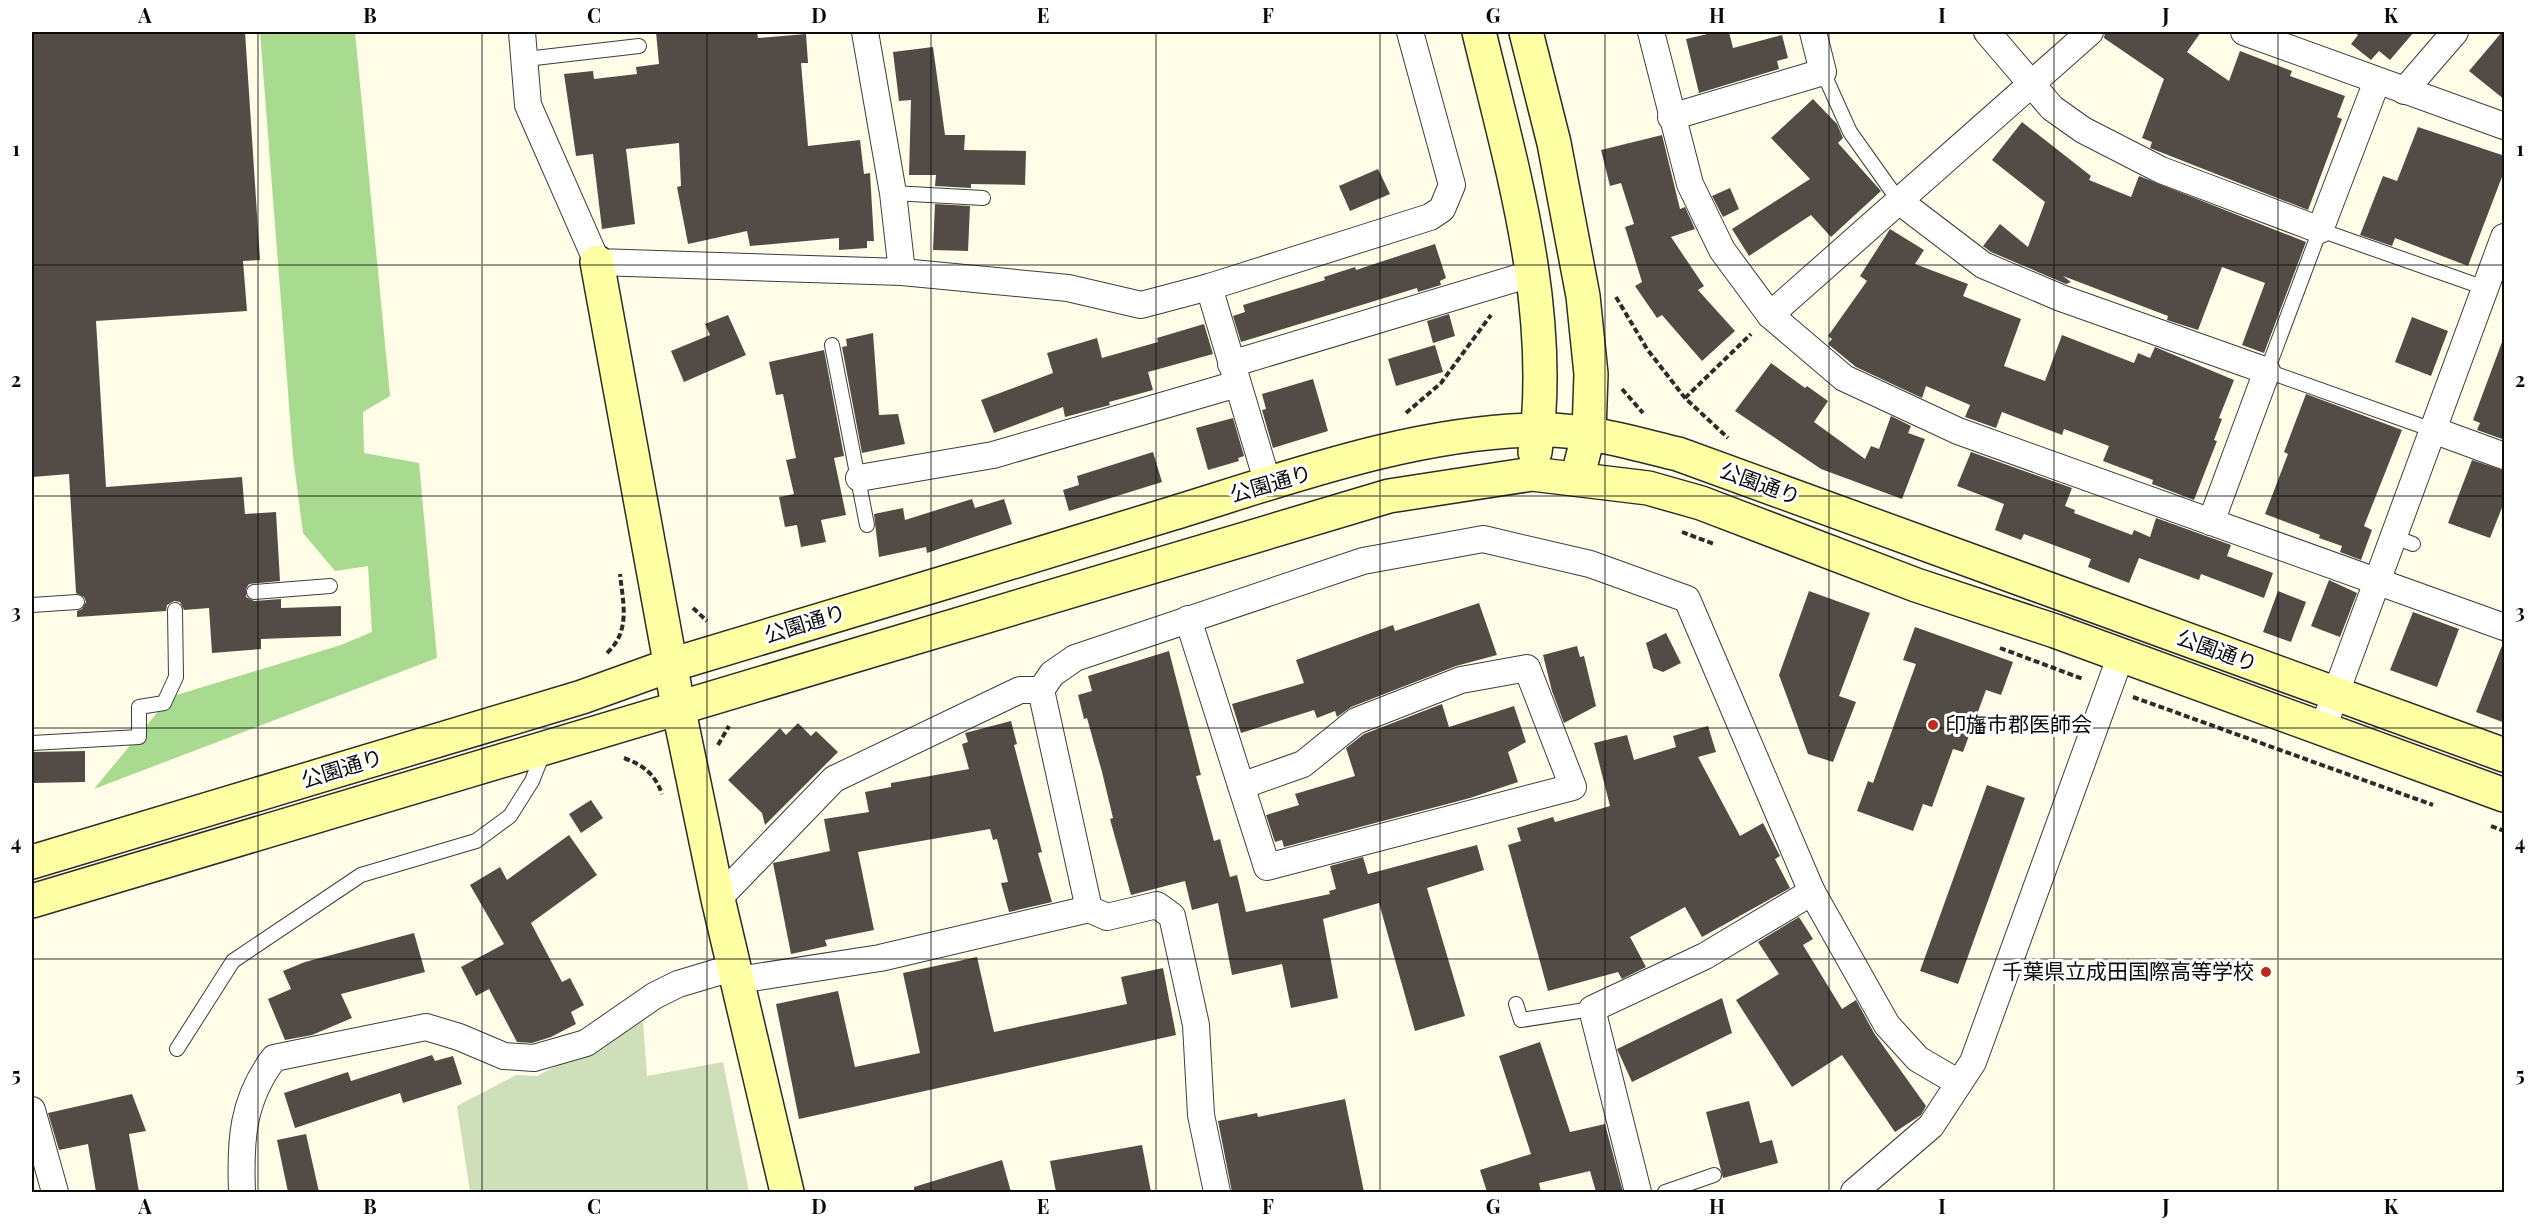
<svg xmlns="http://www.w3.org/2000/svg" width="2536" height="1224" viewBox="0 0 2536 1224" font-family="'Playfair Display','Noto Sans JP',serif">
  <style>
    .forest { fill: #a8da90 }
    .cemetery { fill: #cfdfb9 }
    .building { fill: #534c46 }
    .lines { fill: none; stroke-linecap: round; stroke-linejoin: round }
    .lane-casing { stroke: #3d3d3d; stroke-width: 16 }
    .street-casing { stroke: #3d3d3d; stroke-width: 28 }
    .secondary-casing { stroke: #2c2c2c; stroke-width: 36 }
    .path { stroke: #2c2c2c; stroke-width: 4; stroke-dasharray: 6 3; stroke-linecap: butt }
    .lane { stroke: #fff; stroke-width: 14 }
    .street { stroke: #fff; stroke-width: 26 }
    .secondary { stroke: #feffa2; stroke-width: 33 }
    .grid { fill: none; stroke: #0a0a0a; stroke-width: 1.5; stroke-opacity: 0.55 }
    .poi-dot { fill: #bc2b20; stroke: #fff; stroke-width: 2 }
    .labels { text-anchor: middle; stroke-width: 6; stroke-linejoin: round; paint-order: stroke }
    .street-label { font-size: 21px; fill: #0a0a0a; stroke: #fff }
    .poi-label { font-size: 21px; fill: #0a0a0a; stroke: #fff; text-anchor: start }
    .neatline { fill: none; stroke: #0a0a0a; stroke-width: 2 }
    .grid-label { font-size: 20px; text-anchor: middle; font-weight: bold; fill: #0a0a0a }
  </style>
  <rect width="100%" height="100%" fill="#fffde7"/>
  <path class="forest" d="M 260,32 L 355,32 L 390,396 L 363,412 L 364,453 L 419,463 L 437,658 L 94,789 L 170,697 L 341,645 L 372,632 L 368,566 L 335,571 L 303,533 L 293,456 Z"/>
  <path class="cemetery" d="M 643,1021 L 647,1076 L 723,1062 L 749,1192 L 470,1192 L 457,1106 L 516,1075 L 537,1076 Z"/>
  <g class="building">
    <path d="M 32,32 L 245,32 L 260,260 L 243,261 L 247,311 L 96,321 L 106,487 L 242,477 L 245,514 L 276,512 L 280,581 L 249,584 L 246,589 L 246,597 L 254,601 L 281,599 L 281,608 L 341,606 L 341,636 L 261,639 L 261,649 L 212,653 L 209,608 L 184,610 L 180,602 L 174,601 L 167,605 L 166,611 L 77,617 L 77,611 L 82,609 L 86,602 L 84,597 L 76,593 L 69,474 L 32,477 Z"/>
    <path d="M 656,32 L 757,32 L 758,38 L 806,34 L 808,63 L 801,63 L 808,146 L 860,140 L 864,174 L 870,173 L 874,241 L 867,241 L 867,248 L 839,250 L 839,238 L 750,246 L 747,231 L 688,244 L 677,187 L 681,186 L 679,143 L 626,149 L 635,224 L 602,229 L 593,154 L 576,156 L 564,74 L 593,71 L 594,79 L 637,74 L 636,67 L 659,64 Z"/>
    <path d="M 1716,32 L 1729,32 L 1733,48 L 1782,35 L 1788,58 L 1777,61 L 1779,69 L 1699,93 L 1686,39 Z"/>
    <path d="M 2105,32 L 2201,32 L 2187,52 L 2229,81 L 2240,51 L 2292,71 L 2290,76 L 2345,96 L 2337,117 L 2342,119 L 2308,210 L 2150,148 L 2152,142 L 2142,138 L 2164,79 L 2104,38 Z"/>
    <path d="M 2354,32 L 2414,32 L 2390,60 L 2379,51 L 2371,60 L 2351,44 L 2358,35 Z"/>
    <path d="M 2502,32 L 2505,32 L 2505,100 L 2469,71 Z"/>
    <path d="M 933,47 L 945,135 L 965,135 L 964,150 L 1026,151 L 1025,185 L 971,184 L 971,188 L 935,186 L 936,175 L 909,175 L 911,100 L 899,101 L 893,52 Z"/>
    <path d="M 1813,99 L 1837,124 L 1843,138 L 1838,143 L 1881,191 L 1831,237 L 1811,215 L 1749,256 L 1732,229 L 1810,179 L 1771,138 Z"/>
    <path d="M 2022,122 L 2091,176 L 2089,180 L 2131,197 L 2139,176 L 2306,242 L 2264,353 L 2242,345 L 2265,283 L 2222,267 L 2198,330 L 2167,320 L 2168,316 L 2063,276 L 2071,282 L 2066,284 L 1991,252 L 1983,246 L 2000,224 L 2028,247 L 2045,202 L 1992,160 Z"/>
    <path d="M 2418,127 L 2505,156 L 2505,169 L 2468,266 L 2395,238 L 2392,246 L 2360,235 L 2383,176 L 2397,181 Z"/>
    <path d="M 1662,135 L 1680,209 L 1685,207 L 1695,229 L 1671,237 L 1704,286 L 1698,290 L 1735,331 L 1702,361 L 1662,315 L 1657,318 L 1635,286 L 1642,282 L 1625,227 L 1634,224 L 1621,183 L 1610,186 L 1601,150 Z"/>
    <path d="M 1378,169 L 1390,194 L 1350,211 L 1339,186 Z"/>
    <path d="M 1730,188 L 1739,209 L 1723,217 L 1712,196 Z"/>
    <path d="M 935,204 L 970,206 L 968,251 L 933,250 Z"/>
    <path d="M 1890,229 L 1924,250 L 1915,264 L 1968,284 L 1963,296 L 2021,319 L 2004,366 L 2045,381 L 2062,335 L 2134,363 L 2138,353 L 2150,358 L 2155,347 L 2234,380 L 2219,418 L 2222,419 L 2214,440 L 2217,441 L 2194,500 L 2152,484 L 2153,480 L 2103,461 L 2109,446 L 2064,429 L 2062,435 L 2002,412 L 1996,428 L 1965,417 L 1970,405 L 1926,386 L 1922,398 L 1856,367 L 1828,344 L 1832,339 L 1828,336 L 1867,281 L 1860,276 Z"/>
    <path d="M 1435,244 L 1446,278 L 1440,281 L 1441,285 L 1418,292 L 1417,288 L 1241,342 L 1233,316 L 1245,312 L 1243,305 L 1325,280 L 1324,277 L 1355,267 L 1356,270 Z"/>
    <path d="M 1449,314 L 1455,336 L 1433,343 L 1427,321 Z"/>
    <path d="M 728,315 L 746,355 L 684,382 L 671,351 L 710,335 L 705,324 Z"/>
    <path d="M 2412,317 L 2448,331 L 2431,376 L 2395,362 Z"/>
    <path d="M 1204,324 L 1213,354 L 1148,372 L 1153,390 L 1109,402 L 1110,405 L 1065,417 L 1063,407 L 994,433 L 981,400 L 1053,373 L 1047,353 L 1097,338 L 1102,358 L 1158,342 L 1157,338 Z"/>
    <path d="M 873,333 L 879,415 L 898,414 L 905,444 L 862,453 L 842,347 L 847,346 L 846,339 Z"/>
    <path d="M 2502,342 L 2505,343 L 2505,440 L 2477,430 L 2480,423 L 2473,420 Z"/>
    <path d="M 1435,345 L 1443,372 L 1396,386 L 1388,359 Z"/>
    <path d="M 824,350 L 844,456 L 834,458 L 846,515 L 821,520 L 826,542 L 801,547 L 797,525 L 785,527 L 779,497 L 794,494 L 786,460 L 796,458 L 783,394 L 776,395 L 769,362 Z"/>
    <path d="M 1771,363 L 1805,388 L 1807,386 L 1828,401 L 1814,422 L 1865,459 L 1871,446 L 1879,449 L 1891,416 L 1911,426 L 1908,433 L 1925,439 L 1902,499 L 1821,469 L 1735,411 Z"/>
    <path d="M 1313,379 L 1328,431 L 1273,448 L 1262,410 L 1266,409 L 1262,394 Z"/>
    <path d="M 2306,394 L 2402,430 L 2364,526 L 2372,530 L 2361,560 L 2340,552 L 2342,546 L 2319,538 L 2320,535 L 2265,514 L 2288,454 L 2284,452 Z"/>
    <path d="M 1233,418 L 1244,456 L 1238,458 L 1239,461 L 1208,470 L 1196,428 Z"/>
    <path d="M 1153,452 L 1162,482 L 1069,511 L 1063,490 L 1079,485 L 1077,476 Z"/>
    <path d="M 1971,452 L 2072,488 L 2065,506 L 2075,510 L 2074,513 L 2132,535 L 2134,530 L 2150,537 L 2156,518 L 2231,545 L 2227,556 L 2273,573 L 2264,598 L 2201,574 L 2199,580 L 2139,558 L 2129,583 L 2088,567 L 2091,559 L 2024,534 L 2021,540 L 1995,530 L 2004,504 L 1957,486 Z"/>
    <path d="M 2472,460 L 2505,471 L 2505,500 L 2490,538 L 2448,523 Z"/>
    <path d="M 972,499 L 975,508 L 1004,499 L 1012,524 L 927,553 L 926,547 L 879,557 L 874,514 L 903,508 L 905,520 Z"/>
    <path d="M 2329,580 L 2357,593 L 2340,637 L 2311,626 Z"/>
    <path d="M 1809,591 L 1870,613 L 1839,696 L 1856,702 L 1833,762 L 1808,754 L 1779,675 Z"/>
    <path d="M 2278,591 L 2306,602 L 2291,642 L 2263,632 Z"/>
    <path d="M 1479,603 L 1497,655 L 1456,666 L 1351,707 L 1337,717 L 1335,711 L 1317,718 L 1314,710 L 1241,733 L 1232,704 L 1304,683 L 1296,660 L 1393,625 L 1395,631 Z"/>
    <path d="M 2413,612 L 2459,629 L 2437,687 L 2390,670 Z"/>
    <path d="M 1915,627 L 2013,662 L 2001,695 L 1986,690 L 1963,752 L 1953,749 L 1932,807 L 1923,804 L 1913,831 L 1857,811 L 1868,781 L 1873,783 L 1916,664 L 1903,660 Z"/>
    <path d="M 1666,633 L 1681,663 L 1663,672 L 1653,668 L 1646,643 Z"/>
    <path d="M 2503,643 L 2505,644 L 2505,723 L 2476,712 Z"/>
    <path d="M 1577,646 L 1580,657 L 1584,656 L 1596,706 L 1564,723 L 1552,691 L 1543,655 Z"/>
    <path d="M 1169,651 L 1201,775 L 1196,776 L 1214,841 L 1220,839 L 1230,877 L 1237,875 L 1246,912 L 1330,894 L 1329,891 L 1336,889 L 1330,866 L 1363,857 L 1368,874 L 1477,845 L 1484,870 L 1427,888 L 1465,1016 L 1415,1031 L 1379,903 L 1323,919 L 1338,998 L 1291,1008 L 1282,964 L 1232,975 L 1218,903 L 1192,910 L 1185,881 L 1131,895 L 1110,819 L 1113,818 L 1102,772 L 1087,718 L 1084,719 L 1078,695 L 1092,691 L 1088,676 Z"/>
    <path d="M 1442,704 L 1449,727 L 1514,706 L 1526,742 L 1508,752 L 1518,782 L 1470,798 L 1284,847 L 1282,840 L 1275,842 L 1266,815 L 1299,805 L 1295,794 L 1355,776 L 1346,748 L 1364,734 Z"/>
    <path d="M 1011,721 L 1017,744 L 1014,745 L 1042,852 L 1038,853 L 1052,902 L 1009,912 L 1001,883 L 1008,882 L 997,839 L 993,840 L 990,829 L 858,852 L 874,930 L 825,940 L 827,946 L 791,954 L 773,863 L 830,851 L 824,819 L 869,812 L 865,792 L 891,787 L 891,783 L 969,769 L 962,744 L 968,742 L 965,733 Z"/>
    <path d="M 798,723 L 811,736 L 816,731 L 838,752 L 765,825 L 762,813 L 728,780 L 780,728 L 786,735 Z"/>
    <path d="M 1708,726 L 1716,752 L 1698,757 L 1740,836 L 1763,823 L 1780,856 L 1775,859 L 1790,888 L 1702,937 L 1685,907 L 1630,937 L 1646,967 L 1622,979 L 1618,972 L 1548,991 L 1508,845 L 1521,841 L 1517,828 L 1553,817 L 1555,822 L 1610,806 L 1594,743 L 1627,735 L 1634,760 L 1676,747 L 1673,736 Z"/>
    <path d="M 85,751 L 85,782 L 32,783 L 32,752 Z"/>
    <path d="M 1987,785 L 2025,798 L 1958,984 L 1920,971 Z"/>
    <path d="M 591,800 L 603,818 L 581,833 L 569,814 Z"/>
    <path d="M 569,835 L 597,875 L 531,923 L 562,982 L 570,978 L 584,1005 L 571,1012 L 576,1024 L 551,1037 L 532,1043 L 517,1042 L 489,989 L 476,996 L 461,967 L 504,944 L 470,885 L 500,867 L 507,880 Z"/>
    <path d="M 1799,917 L 1813,939 L 1803,945 L 1842,1009 L 1856,1000 L 1874,1033 L 1926,1106 L 1921,1115 L 1895,1132 L 1842,1055 L 1792,1087 L 1736,1000 L 1779,974 L 1758,942 Z"/>
    <path d="M 414,933 L 425,972 L 341,994 L 352,1018 L 312,1035 L 285,1040 L 268,999 L 291,989 L 283,971 L 305,962 Z"/>
    <path d="M 977,957 L 994,1032 L 1127,1004 L 1121,977 L 1163,968 L 1176,1035 L 799,1119 L 776,1004 L 838,991 L 855,1067 L 920,1053 L 903,973 Z"/>
    <path d="M 1722,998 L 1732,1033 L 1632,1082 L 1617,1049 Z"/>
    <path d="M 1540,1042 L 1570,1132 L 1605,1124 L 1623,1192 L 1596,1192 L 1590,1171 L 1539,1183 L 1541,1192 L 1487,1192 L 1480,1170 L 1531,1154 L 1499,1056 Z"/>
    <path d="M 432,1055 L 435,1061 L 453,1056 L 462,1084 L 403,1103 L 400,1093 L 295,1128 L 284,1093 L 348,1072 L 351,1081 Z"/>
    <path d="M 132,1094 L 146,1131 L 129,1134 L 139,1192 L 96,1192 L 88,1144 L 59,1150 L 48,1113 Z"/>
    <path d="M 1345,1099 L 1364,1192 L 1232,1192 L 1218,1121 L 1257,1113 L 1258,1117 Z"/>
    <path d="M 1749,1101 L 1760,1143 L 1772,1140 L 1778,1163 L 1723,1178 L 1706,1112 Z"/>
    <path d="M 306,1134 L 319,1192 L 288,1192 L 277,1140 Z"/>
    <path d="M 1142,1145 L 1151,1192 L 1056,1192 L 1050,1161 Z"/>
    <path d="M 1002,1160 L 1011,1192 L 914,1192 L 914,1187 Z"/>
  </g>
  <g class="lines">
    <g class="lane-casing">
      <g id="lane">
        <path d="M 526,59 L 639,46"/>
        <path d="M 1823,72 L 1850,132 L 1899,201"/>
        <path d="M 893,193 L 983,198"/>
        <path d="M 832,345 L 867,525"/>
        <path d="M 2433,430 L 2267,371 L 2320,230 L 2485,288"/>
        <path d="M 2394,537 L 2413,544"/>
        <path d="M 254,592 L 330,586"/>
        <path d="M 32,605 L 77,602"/>
        <path d="M 32,743 L 139,737 L 139,707 L 164,703 L 176,677 L 175,610"/>
        <path d="M 1516,1004 L 1521,1020 L 1592,1009"/>
        <path d="M 177,1049 L 233,961 L 361,875 L 476,841 L 510,816 L 532,781 L 544,751"/>
        <path d="M 1665,1192 L 1714,1175"/>
      </g>
    </g>
    <g class="street-casing">
      <g id="street">
        <path d="M 522,32 L 528,105 L 597,262 L 902,272 L 1068,288 L 1141,305 L 1209,287 L 1430,217 L 1442,209 L 1452,185 L 1410,32"/>
        <path d="M 865,32 L 893,193 L 902,272"/>
        <path d="M 1651,32 L 1690,184 L 1722,250 L 1770,315 L 1844,378 L 1958,431 L 2504,627"/>
        <path d="M 1987,32 L 2052,108 L 2083,130 L 2161,170 L 2320,230 L 2377,81"/>
        <path d="M 2244,32 L 2504,126"/>
        <path d="M 2404,91 L 2455,32"/>
        <path d="M 1671,117 L 1823,72 L 1813,32"/>
        <path d="M 1899,201 L 1983,265 L 2061,298 L 2267,371 L 2211,522"/>
        <path d="M 1209,287 L 1268,484"/>
        <path d="M 1770,315 L 2090,32"/>
        <path d="M 1231,364 L 1534,273"/>
        <path d="M 2433,430 L 2504,456"/>
        <path d="M 859,478 L 993,455 L 1237,384"/>
        <path d="M 1188,619 L 1267,867 L 1573,787 L 1527,668 L 1461,680 L 1356,721 L 1303,764 L 1241,786"/>
        <path d="M 2323,728 L 2504,237"/>
        <path d="M 718,899 L 834,779 L 1020,690 L 1041,690"/>
        <path d="M 738,980 L 880,958 L 1089,909"/>
        <path d="M 32,1110 L 55,1192"/>
        <path d="M 242,1192 C 240,1141 242,1100 274,1058 L 426,1027 L 459,1037 L 504,1056 L 534,1058 L 586,1043 L 654,996 L 678,984 L 735,967"/>
        <path d="M 1217,1192 L 1201,1115 L 1196,1025 L 1172,916 L 1157,905 L 1107,917 L 1089,909 L 1041,690 L 1052,674 L 1075,658 L 1363,561 L 1483,539 L 1590,564 L 1687,599 L 1812,892 L 1887,1025 L 1918,1059 L 1959,1083"/>
        <path d="M 1638,1192 L 1592,1009 L 1705,956 L 1812,892"/>
        <path d="M 1854,1192 L 1931,1126 L 1973,1062 L 2121,655"/>
      </g>
    </g>
    <g class="secondary-casing">
      <g id="secondary">
        <path d="M 1479,32 C 1512,169 1555,309 1535,452"/>
        <path d="M 1526,32 L 1554,143 L 1583,296 L 1591,374 L 1589,432 L 1577,479"/>
        <path d="M 597,262 L 678,706 L 718,899 L 787,1192"/>
        <path d="M 32,862 L 582,697 L 671,665 C 836,616 1002,565 1167,515 C 1285,479 1415,431 1539,430 C 1587,429 1632,443 1678,454 L 2504,755"/>
        <path d="M 32,901 L 1389,496 L 1532,474 L 1648,488 L 1701,503 L 1916,585 L 2055,631 L 2504,795"/>
      </g>
    </g>
    <g class="path">
      <path d="M 1616,297 L 1647,349 L 1685,398 L 1728,438"/>
      <path d="M 1622,389 L 1643,413"/>
      <path d="M 1685,398 L 1751,334"/>
      <path d="M 1406,413 L 1441,383 L 1491,315"/>
      <path d="M 1682,532 L 1714,544"/>
      <path d="M 693,608 L 707,621"/>
      <path d="M 2000,648 L 2083,679"/>
      <path d="M 607,653 C 631,631 623,603 620,574"/>
      <path d="M 2133,697 L 2433,805"/>
      <path d="M 718,745 L 729,726"/>
      <path d="M 624,758 C 643,765 655,774 662,794"/>
      <path d="M 2491,826 L 2504,831"/>
    </g>
    <use href="#lane" class="lane"/>
    <use href="#street" class="street"/>
    <use href="#secondary" class="secondary"/>
  </g>
  <path class="grid" d="M 258,32 L 258,1192M 482,32 L 482,1192M 707,32 L 707,1192M 931,32 L 931,1192M 1156,32 L 1156,1192M 1380,32 L 1380,1192M 1605,32 L 1605,1192M 1829,32 L 1829,1192M 2054,32 L 2054,1192M 2278,32 L 2278,1192M 32,265 L 2504,265M 32,496 L 2504,496M 32,728 L 2504,728M 32,959 L 2504,959"/>
  <g class="poi-dot">
    <circle cx="1933" cy="725" r="6"/>
    <circle cx="2266" cy="972" r="6"/>
  </g>
  <g class="labels">
    <g class="street-label">
      <text transform="translate(1271 484) rotate(-16)" y="7">公園通り</text>
      <text transform="translate(1760 484) rotate(20)" y="7">公園通り</text>
      <text transform="translate(805 624) rotate(-17)" y="7">公園通り</text>
      <text transform="translate(2217 651) rotate(20)" y="7">公園通り</text>
      <text transform="translate(342 769) rotate(-17)" y="7">公園通り</text>
    </g>
    <g class="poi-label">
      <text x="1945" y="732">印旛市郡医師会</text>
      <text x="2254" y="979" text-anchor="end">千葉県立成田国際高等学校</text>
    </g>
  </g>
  <rect width="2536" height="1224" fill="none" stroke="#ffffff" stroke-width="66"/>
  <rect x="33" y="33" width="2470" height="1158" class="neatline"/>
  <g class="grid-label">
    <text x="145" y="23">A</text>
    <text x="370" y="23">B</text>
    <text x="594" y="23">C</text>
    <text x="819" y="23">D</text>
    <text x="1043" y="23">E</text>
    <text x="1268" y="23">F</text>
    <text x="1493" y="23">G</text>
    <text x="1717" y="23">H</text>
    <text x="1942" y="23">I</text>
    <text x="2166" y="23">J</text>
    <text x="2391" y="23">K</text>
    <text x="16" y="156">1</text>
    <text x="2520" y="156">1</text>
    <text x="16" y="387">2</text>
    <text x="2520" y="387">2</text>
    <text x="16" y="619">3</text>
    <text x="2520" y="619">3</text>
    <text x="16" y="850">4</text>
    <text x="2520" y="850">4</text>
    <text x="16" y="1082">5</text>
    <text x="2520" y="1082">5</text>
    <text x="145" y="1214">A</text>
    <text x="370" y="1214">B</text>
    <text x="594" y="1214">C</text>
    <text x="819" y="1214">D</text>
    <text x="1043" y="1214">E</text>
    <text x="1268" y="1214">F</text>
    <text x="1493" y="1214">G</text>
    <text x="1717" y="1214">H</text>
    <text x="1942" y="1214">I</text>
    <text x="2166" y="1214">J</text>
    <text x="2391" y="1214">K</text>
  </g>
</svg>
